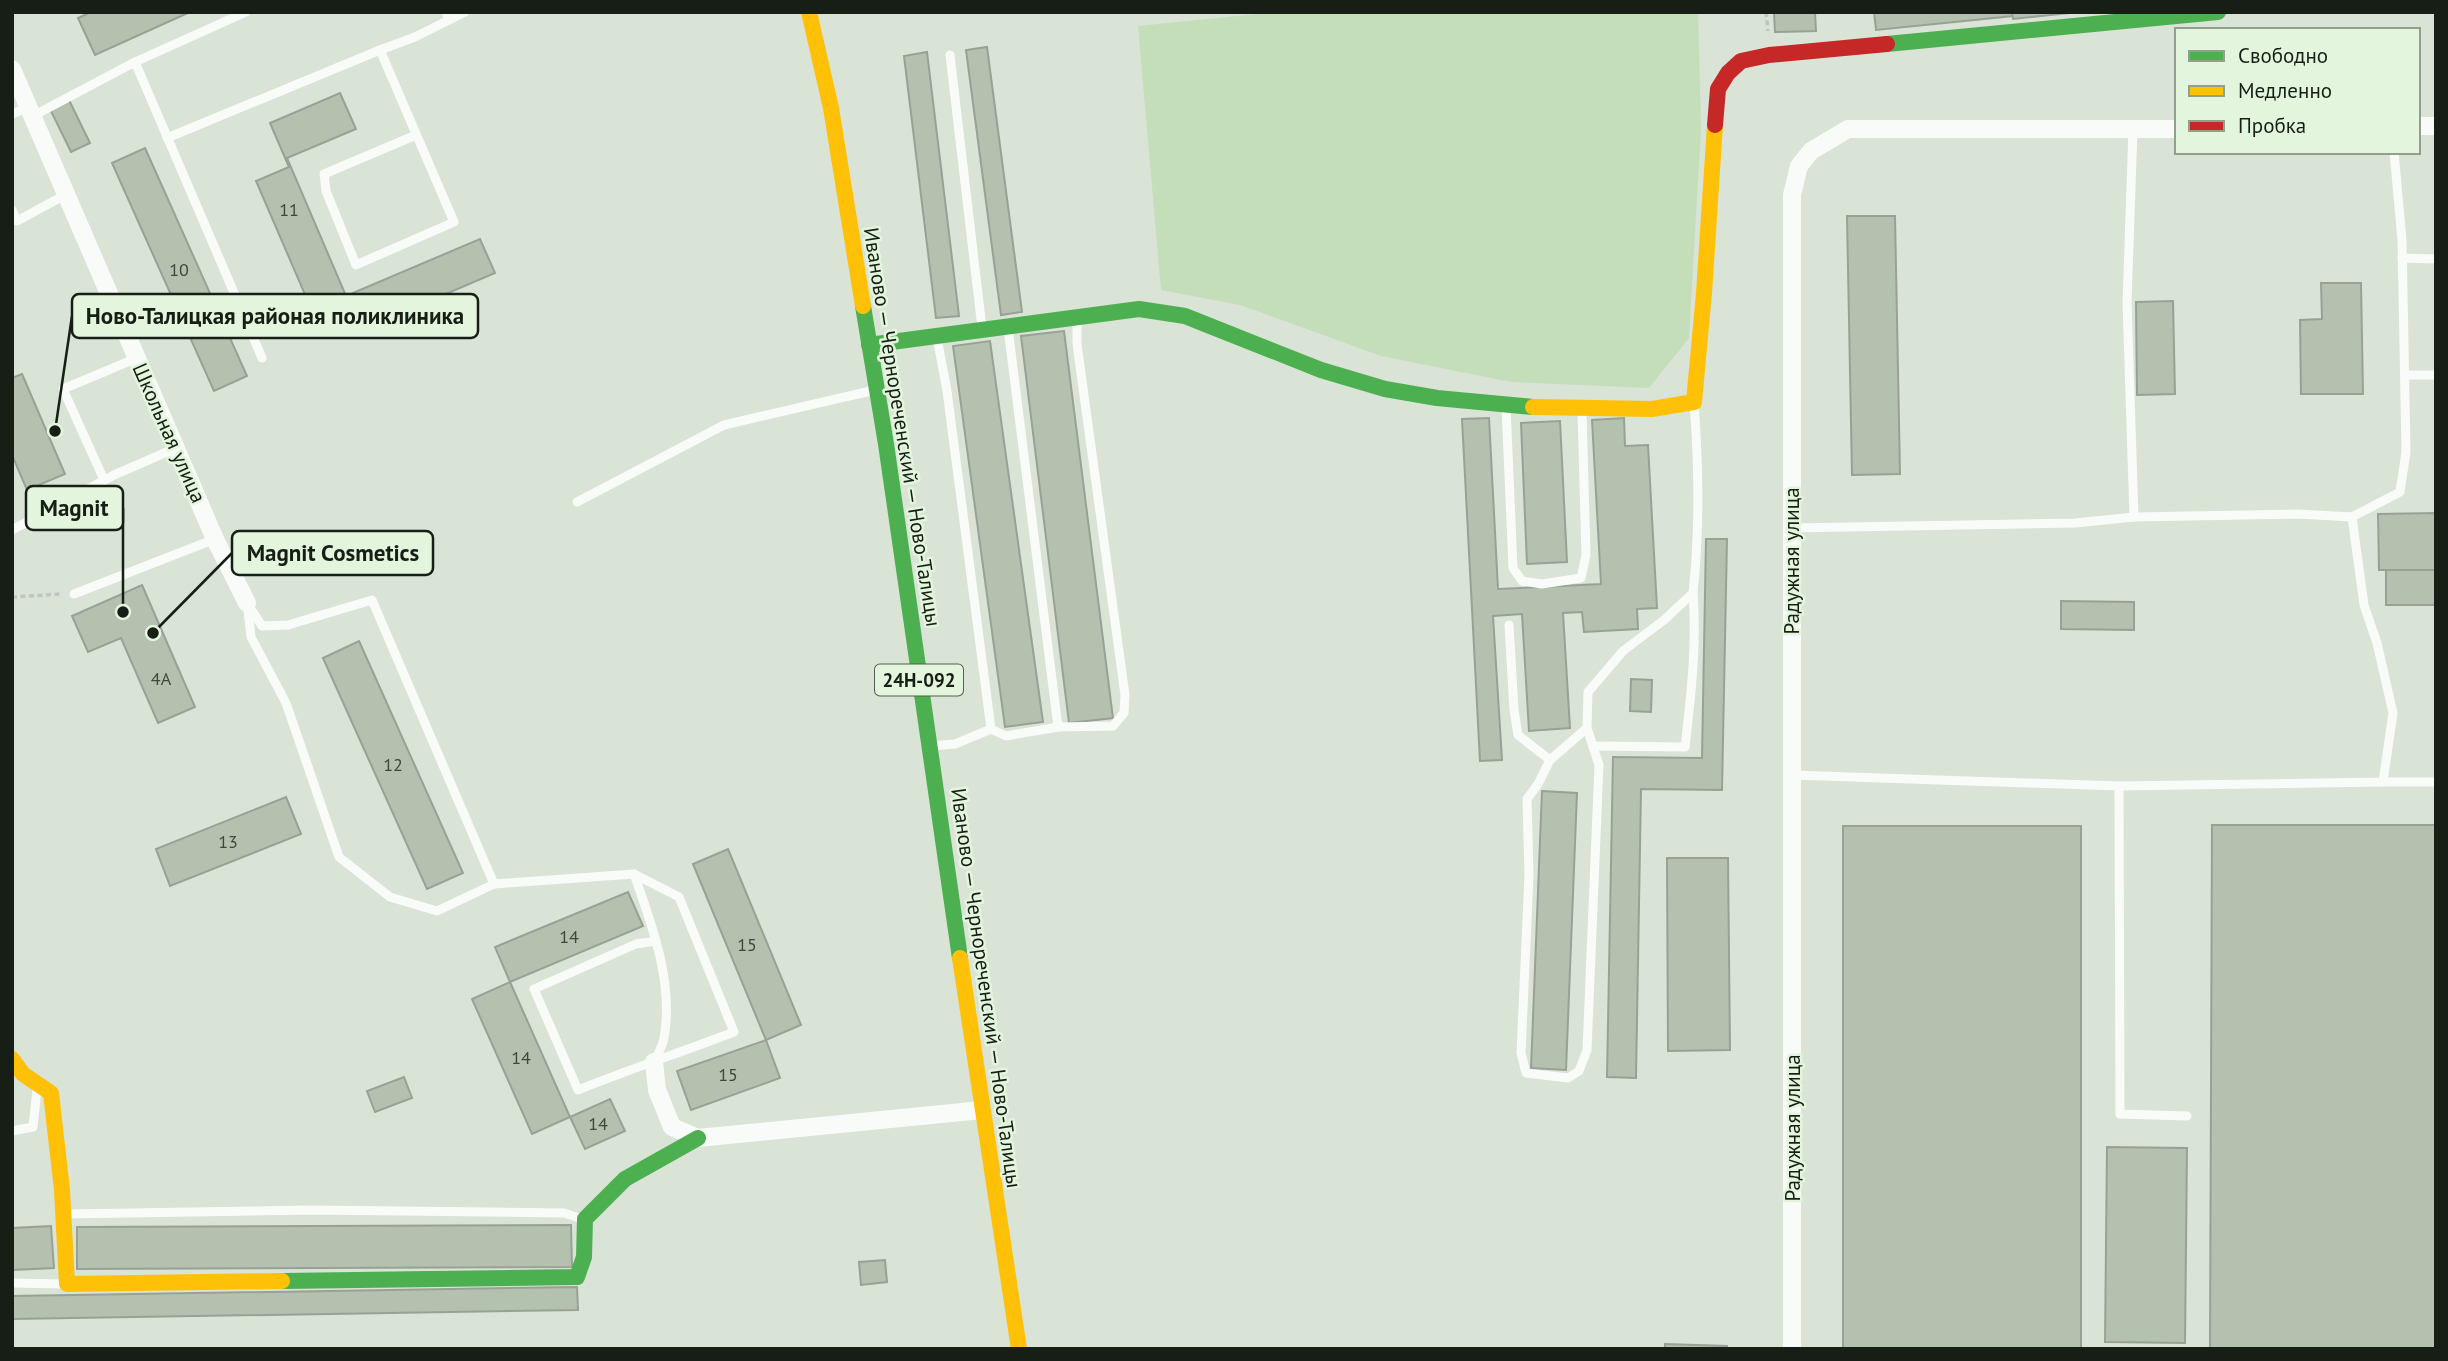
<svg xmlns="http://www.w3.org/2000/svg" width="2448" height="1361" viewBox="0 0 2448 1361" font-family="'PT Sans',sans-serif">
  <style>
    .green { fill: #c4deba }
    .building { fill: #b3c1ae; stroke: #99a197; stroke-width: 2 }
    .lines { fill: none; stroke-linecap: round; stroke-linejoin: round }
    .path { stroke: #c1c5c1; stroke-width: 3.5; stroke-dasharray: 5 3.5; stroke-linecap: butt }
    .lane { stroke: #f9fbf9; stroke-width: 9 }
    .street { stroke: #f9fbf9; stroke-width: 18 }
    .fast { stroke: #4caf50; stroke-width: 16 }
    .slow { stroke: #ffc107; stroke-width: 16 }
    .jam { stroke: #c62828; stroke-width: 16 }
    .labels { text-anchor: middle; stroke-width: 5; stroke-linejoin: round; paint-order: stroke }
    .number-label { font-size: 18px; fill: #3e473b }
    .shield { fill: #e3f6dd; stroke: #545f51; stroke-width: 2 }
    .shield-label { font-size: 19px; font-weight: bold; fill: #171e15 }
    .street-label { font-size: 21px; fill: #171e15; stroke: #e3f6dd }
    .leader { fill: none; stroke: #171e15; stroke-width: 2.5 }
    .callout-dot { fill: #171e15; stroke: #e3f6dd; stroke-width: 2.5 }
    .callout { fill: #e3f6dd; stroke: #171e15; stroke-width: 2.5 }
    .callout-label { font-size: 23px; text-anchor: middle; font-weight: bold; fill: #171e15 }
  </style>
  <rect width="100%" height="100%" fill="#d9e3d6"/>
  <path class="green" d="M 1278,12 L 1698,12 L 1701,128 L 1689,338 L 1649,388 L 1511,382 L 1381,356 L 1240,305 L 1161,290 L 1138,26 Z"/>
  <g class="building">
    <path d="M 91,12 L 190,12 L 95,55 L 78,18 Z"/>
    <path d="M 1774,12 L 1815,12 L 1816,31 L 1775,32 Z"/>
    <path d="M 1874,12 L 2012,12 L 2013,16 L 1876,30 Z"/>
    <path d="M 2012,12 L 2079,12 L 2013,19 Z"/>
    <path d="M 987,47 L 1022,312 L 1001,315 L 966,50 Z"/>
    <path d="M 927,52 L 959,316 L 936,318 L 904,56 Z"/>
    <path d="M 340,93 L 356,129 L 287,158 L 346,296 L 480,239 L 495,273 L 364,329 L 350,297 L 313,313 L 256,181 L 289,167 L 270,123 Z"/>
    <path d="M 69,100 L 90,143 L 71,152 L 50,109 Z"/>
    <path d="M 145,148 L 247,376 L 214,391 L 112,163 Z"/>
    <path d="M 1847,216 L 1895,216 L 1900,474 L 1852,475 Z"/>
    <path d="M 2321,283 L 2361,283 L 2363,394 L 2301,394 L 2300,320 L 2322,319 Z"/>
    <path d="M 2173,301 L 2175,394 L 2137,395 L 2136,302 Z"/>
    <path d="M 1064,331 L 1113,718 L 1069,723 L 1021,336 Z"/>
    <path d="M 990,341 L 1043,722 L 1005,727 L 953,346 Z"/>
    <path d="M 22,374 L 65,474 L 27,490 L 12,455 L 12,378 Z"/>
    <path d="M 1489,418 L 1498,589 L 1601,584 L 1592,420 L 1624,418 L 1625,446 L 1648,445 L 1657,608 L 1637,609 L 1638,629 L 1584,632 L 1582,612 L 1563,613 L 1570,728 L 1529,731 L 1522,614 L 1493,616 L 1502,760 L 1480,761 L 1462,419 Z"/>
    <path d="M 1560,421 L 1567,562 L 1527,564 L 1521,423 Z"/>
    <path d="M 2436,513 L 2436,570 L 2379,570 L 2378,514 Z"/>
    <path d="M 1706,539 L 1727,539 L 1722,790 L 1641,789 L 1636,1078 L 1607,1077 L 1613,757 L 1702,758 Z"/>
    <rect x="2386" y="570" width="50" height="35"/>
    <path d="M 142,585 L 195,707 L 158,723 L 121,638 L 88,652 L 72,616 Z"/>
    <path d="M 2061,601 L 2134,602 L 2134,630 L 2061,629 Z"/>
    <path d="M 359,641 L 463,873 L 427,889 L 323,658 Z"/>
    <path d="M 1631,679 L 1652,680 L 1651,712 L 1630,711 Z"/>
    <path d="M 1542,791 L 1577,793 L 1566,1070 L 1531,1068 Z"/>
    <path d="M 286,797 L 301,834 L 170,886 L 156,849 Z"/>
    <path d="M 2212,825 L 2436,825 L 2436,1349 L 2210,1349 Z"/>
    <rect x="1843" y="826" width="238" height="523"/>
    <path d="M 728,849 L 801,1025 L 766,1040 L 693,864 Z"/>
    <path d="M 1667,858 L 1728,858 L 1730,1050 L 1668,1051 Z"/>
    <path d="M 628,892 L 643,926 L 510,982 L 495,947 Z"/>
    <path d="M 510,982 L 570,1117 L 532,1134 L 472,999 Z"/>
    <path d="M 766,1040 L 780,1078 L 691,1110 L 677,1071 Z"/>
    <path d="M 404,1077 L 412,1098 L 375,1112 L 367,1091 Z"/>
    <path d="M 610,1099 L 625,1131 L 585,1149 L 570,1117 Z"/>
    <path d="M 2107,1147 L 2187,1148 L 2185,1343 L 2105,1342 Z"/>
    <path d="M 571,1225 L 572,1267 L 77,1269 L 77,1227 Z"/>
    <path d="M 51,1226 L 54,1268 L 12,1270 L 12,1228 Z"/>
    <path d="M 885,1260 L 887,1282 L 861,1285 L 859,1262 Z"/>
    <path d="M 577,1287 L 578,1310 L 12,1319 L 12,1296 Z"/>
    <path d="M 1665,1344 L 1727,1346 L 1727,1349 L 1665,1349 Z"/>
  </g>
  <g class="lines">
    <g class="path">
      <path d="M 1766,12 L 1768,31"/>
      <path d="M 12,597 L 61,594"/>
    </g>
    <g class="lane">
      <path d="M 446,12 L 449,20 L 465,12"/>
      <path d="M 380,50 L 415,37 L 449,20"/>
      <path d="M 950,55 L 982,328"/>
      <path d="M 135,62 L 262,358"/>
      <path d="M 12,114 L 29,107"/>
      <path d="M 31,117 L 135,62 L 246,12"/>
      <path d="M 167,138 L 380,50 L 454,222 L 356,265 L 326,191 L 324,174 L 416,135"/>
      <path d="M 12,210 L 17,221 L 65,195"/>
      <path d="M 2402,258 L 2436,259"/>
      <path d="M 2405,375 L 2436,375"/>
      <path d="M 1506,407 L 1513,568 L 1522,581 L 1542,584 L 1581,578 L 1586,555 L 1582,412"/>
      <path d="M 104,480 L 63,389 L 137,358"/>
      <path d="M 577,502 L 724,425 L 875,390"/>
      <path d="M 2134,517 L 2298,514 L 2352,517 L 2400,492 L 2406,452 L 2402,240 L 2394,152"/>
      <path d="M 1791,528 L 2075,523 L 2134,517 L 2127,303 L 2133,129"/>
      <path d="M 12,530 L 114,475 L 176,448"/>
      <path d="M 74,594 L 215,539"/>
      <path d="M 247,603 L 251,637 L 286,703 L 339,857 L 390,897 L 437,911 L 494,884 L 634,874 C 652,925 674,983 664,1038 C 663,1046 657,1055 654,1062"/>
      <path d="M 249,606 L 262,626 L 288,625 L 372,600 L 494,884"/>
      <path d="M 1509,625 L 1514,710 L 1518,735 L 1550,760 L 1587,728 L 1588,692 L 1623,651 L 1664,620 L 1693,593 C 1700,529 1699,467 1694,403"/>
      <path d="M 1058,727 L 1113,726 L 1124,713 L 1125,695 L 1077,344 L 1077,318"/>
      <path d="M 991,729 L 1006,736 L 1058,727 L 1008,328"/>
      <path d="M 931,746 L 955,744 L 991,729 L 947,391 L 937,338"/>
      <path d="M 1593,746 L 1685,747 C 1691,695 1697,645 1693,593"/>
      <path d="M 1550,760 L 1538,784 L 1527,799 L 1529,875 L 1521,1053 L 1526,1073 L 1568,1078 L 1579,1071 L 1587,1050 L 1599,765 L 1587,728"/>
      <path d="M 1792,775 L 2119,786 L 2383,782 L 2393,713 L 2377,643 L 2364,605 L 2352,517"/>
      <path d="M 2383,782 L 2436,782"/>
      <path d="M 2119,786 L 2120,1114 L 2187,1116"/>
      <path d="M 634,874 L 679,897 L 734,1032 C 682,1052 630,1069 578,1090 L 534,989 L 636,944 L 656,941"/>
      <path d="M 12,1131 L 33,1127 L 37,1089"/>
      <path d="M 66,1214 L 312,1210 L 564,1213 L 583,1219"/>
      <path d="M 12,1283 L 65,1284"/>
    </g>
    <g class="street">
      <path d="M 12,69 L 215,539 L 247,603"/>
      <path d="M 2418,126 L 2436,126"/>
      <path d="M 654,1062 L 657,1090 L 672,1127 L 698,1138 L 982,1110"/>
      <path d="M 1792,1349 L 1792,195 L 1799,166 L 1811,151 L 1848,129 L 2177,129"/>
    </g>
    <g class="fast">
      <path d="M 1887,44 L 2218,12"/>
      <path d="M 863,306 L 886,444 L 960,958"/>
      <path d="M 869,345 L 1139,309 L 1185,316 L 1321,370 L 1385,389 L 1437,398 L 1533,407"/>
      <path d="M 282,1281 L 577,1277 L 584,1257 L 585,1219 L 625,1179 L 698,1138"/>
    </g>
    <g class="slow">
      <path d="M 809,12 L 831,108 L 863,306"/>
      <path d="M 1533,407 L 1652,409 L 1694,402 L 1704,293 L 1715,125"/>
      <path d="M 960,958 L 1019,1349"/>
      <path d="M 12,1059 L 23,1074 L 51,1093 L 62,1190 L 67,1284 L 282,1281"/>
    </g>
    <path class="jam" d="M 1715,125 L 1718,89 L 1728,73 L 1741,61 L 1769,55 L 1887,44"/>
  </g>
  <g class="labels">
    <g class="number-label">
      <text x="289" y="216">11</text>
      <text x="179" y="276">10</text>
      <text x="161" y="685">4А</text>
      <text x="393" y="771">12</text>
      <text x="228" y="848">13</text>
      <text x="569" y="943">14</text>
      <text x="747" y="951">15</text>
      <text x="521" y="1064">14</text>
      <text x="728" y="1081">15</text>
      <text x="598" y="1130">14</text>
    </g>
    <rect class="shield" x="875" y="664.5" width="88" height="31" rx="5"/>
    <g class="shield-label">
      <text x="919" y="687">24Н-092</text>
    </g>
    <g class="street-label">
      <text transform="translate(902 427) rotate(81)" y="7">Иваново — Чернореченский — Ново-Талицы</text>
      <text transform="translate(169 433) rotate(66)" y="7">Школьная улица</text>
      <text transform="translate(1792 561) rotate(-90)" y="7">Радужная улица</text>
      <text transform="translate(986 988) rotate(82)" y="7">Иваново — Чернореченский — Ново-Талицы</text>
      <text transform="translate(1793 1128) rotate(-90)" y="7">Радужная улица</text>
    </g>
  </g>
  <path class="leader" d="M55 431L72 316M123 612L123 508M153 633L232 553"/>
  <g class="callout-dot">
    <circle cx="55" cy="431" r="7"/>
    <circle cx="123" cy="612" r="7"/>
    <circle cx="153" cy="633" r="7"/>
  </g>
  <g class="callout">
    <rect x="72" y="294" width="406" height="44" rx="7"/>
    <rect x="26" y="486" width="97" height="44" rx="7"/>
    <rect x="232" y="531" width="201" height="44" rx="7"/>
  </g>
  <g class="callout-label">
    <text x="275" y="324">Ново-Талицкая районая поликлиника</text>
    <text x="74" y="516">Magnit</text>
    <text x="333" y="561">Magnit Cosmetics</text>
  </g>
  <rect width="2448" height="1361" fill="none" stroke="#171e15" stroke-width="28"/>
  <rect x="2175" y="28" width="245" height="126" fill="#e3f6dd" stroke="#91a08d" stroke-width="2"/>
  <rect x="2189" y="51" width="35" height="10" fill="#4caf50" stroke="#91a08d" stroke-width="2"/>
  <text x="2238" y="63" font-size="21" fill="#171e15">Свободно</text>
  <rect x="2189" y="86" width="35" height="10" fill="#ffc107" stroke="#91a08d" stroke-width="2"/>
  <text x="2238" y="98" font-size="21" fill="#171e15">Медленно</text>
  <rect x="2189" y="121" width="35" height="10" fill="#c62828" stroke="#91a08d" stroke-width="2"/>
  <text x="2238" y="133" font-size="21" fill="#171e15">Пробка</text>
</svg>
